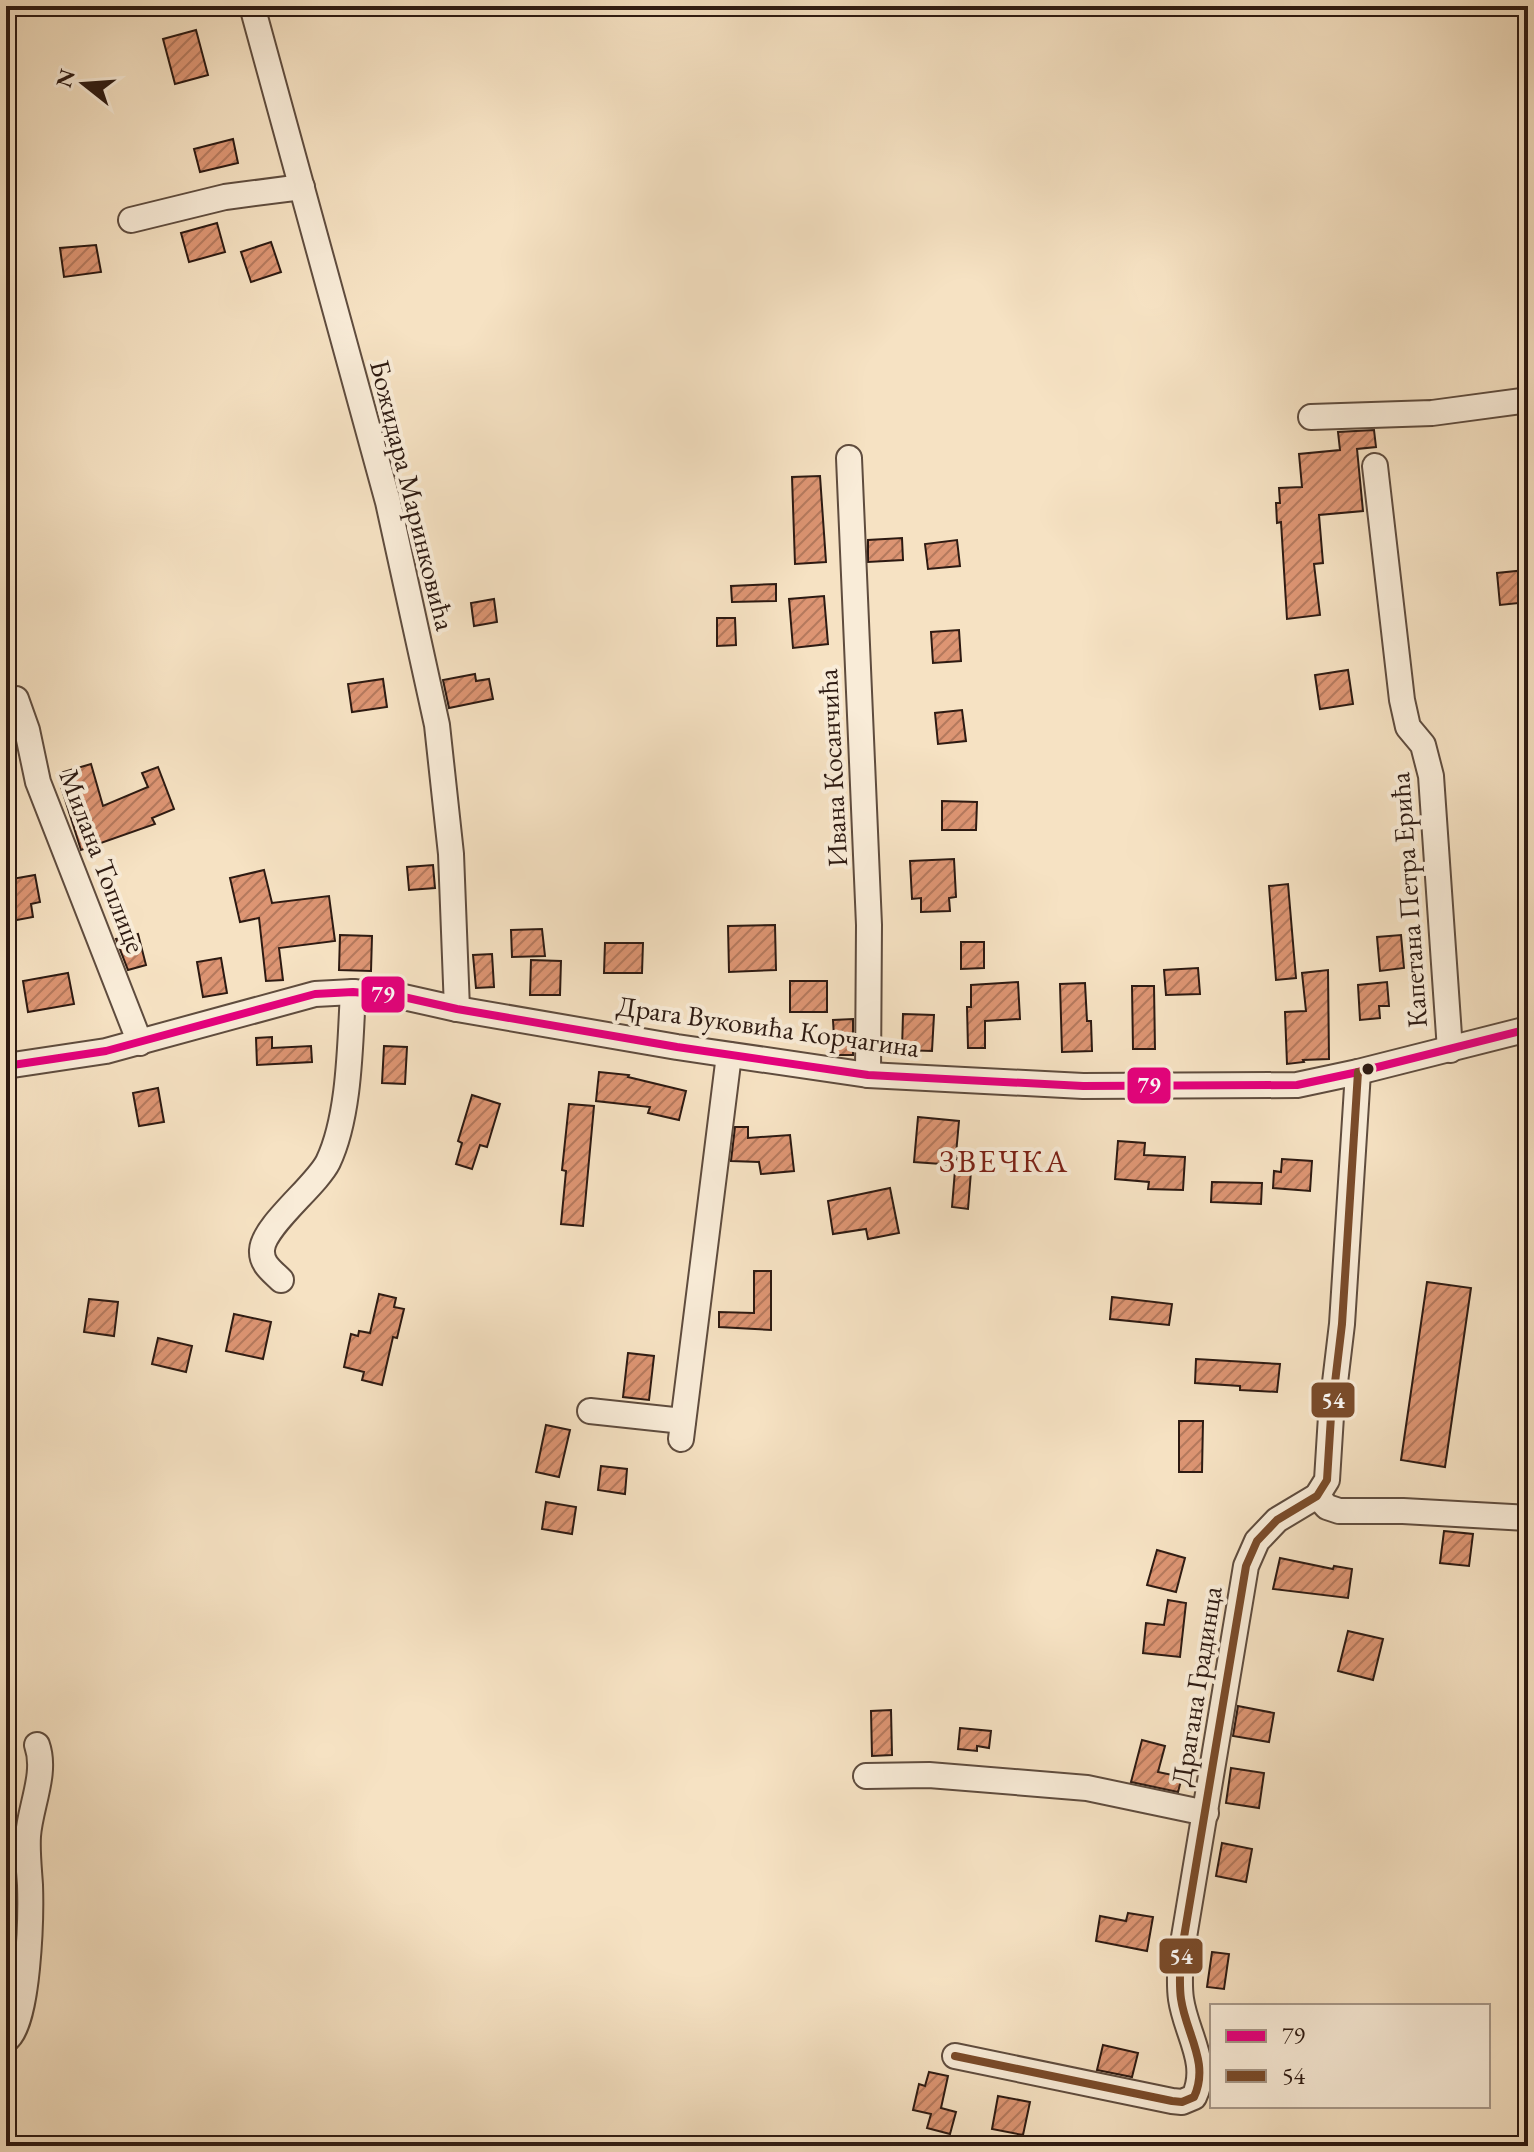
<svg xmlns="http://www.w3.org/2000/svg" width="1534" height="2152" viewBox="0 0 1534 2152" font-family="'EB Garamond',serif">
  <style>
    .building { fill: url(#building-hatch); stroke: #2d1a12; stroke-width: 2 }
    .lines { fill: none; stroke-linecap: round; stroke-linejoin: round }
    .minor-casing { stroke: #5f4c3e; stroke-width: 28 }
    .minor { stroke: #f9ecd8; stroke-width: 24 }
    .bus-1-casing { stroke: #f9ecd8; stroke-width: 14 }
    .bus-2-casing { stroke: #f9ecd8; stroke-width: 14 }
    .bus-1 { stroke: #e5007d; stroke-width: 8 }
    .bus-2 { stroke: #7a4b2a; stroke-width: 8 }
    .bus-dot { fill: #2d1a12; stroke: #f9ecd8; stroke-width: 3 }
    .labels { text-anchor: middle; stroke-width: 8; stroke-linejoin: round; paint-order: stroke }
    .street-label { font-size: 28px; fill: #2d1a12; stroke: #f9ecd8 }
    .quarter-label { font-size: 32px; letter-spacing: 2px; fill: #7a1f14; stroke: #f9ecd8 }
    .line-badge { stroke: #f9ecd8; stroke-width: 3 }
    .badge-label { font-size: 22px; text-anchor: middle; font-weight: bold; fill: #fff }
  </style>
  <defs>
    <pattern id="building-hatch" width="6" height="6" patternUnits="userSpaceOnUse" patternTransform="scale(2)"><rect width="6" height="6" fill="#dd9573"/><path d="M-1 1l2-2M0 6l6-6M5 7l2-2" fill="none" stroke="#b4795d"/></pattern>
  </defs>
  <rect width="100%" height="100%" fill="#f6e2c3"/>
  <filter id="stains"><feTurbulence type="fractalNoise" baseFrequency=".0025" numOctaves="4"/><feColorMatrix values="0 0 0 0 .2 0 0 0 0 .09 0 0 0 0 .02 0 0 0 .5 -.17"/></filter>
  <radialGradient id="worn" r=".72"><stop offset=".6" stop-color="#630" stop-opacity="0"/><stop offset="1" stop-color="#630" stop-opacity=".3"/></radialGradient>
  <g class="building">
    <path d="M 196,30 L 208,75 L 175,84 L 163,39 Z"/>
    <path d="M 233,139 L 238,163 L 200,172 L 194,149 Z"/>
    <path d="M 217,223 L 225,252 L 189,262 L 181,233 Z"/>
    <path d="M 271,242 L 281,272 L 251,282 L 241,252 Z"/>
    <path d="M 96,245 L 101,272 L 64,277 L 60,248 Z"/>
    <path d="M 1374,430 L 1376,447 L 1357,449 L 1363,511 L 1319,515 L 1323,563 L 1314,564 L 1320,615 L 1287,619 L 1281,522 L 1277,523 L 1276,503 L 1280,503 L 1279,488 L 1302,487 L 1299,454 L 1340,450 L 1338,432 Z"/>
    <path d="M 820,476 L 826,562 L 795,564 L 792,477 Z"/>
    <path d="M 902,538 L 903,560 L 868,562 L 868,540 Z"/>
    <path d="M 957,540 L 960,566 L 928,569 L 925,544 Z"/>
    <path d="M 1526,570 L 1528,602 L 1500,605 L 1497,573 Z"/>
    <path d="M 776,584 L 776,601 L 732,602 L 731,586 Z"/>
    <path d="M 824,596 L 828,644 L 793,648 L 789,599 Z"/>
    <path d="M 494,599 L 497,622 L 474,626 L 471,603 Z"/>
    <path d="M 717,618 L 735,618 L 736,645 L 717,646 Z"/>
    <path d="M 959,630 L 961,661 L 933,663 L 931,632 Z"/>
    <path d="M 1348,670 L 1353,704 L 1320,709 L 1315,675 Z"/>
    <path d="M 475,674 L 476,681 L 489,679 L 493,699 L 449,708 L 443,680 Z"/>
    <path d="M 383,679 L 387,707 L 352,712 L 348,684 Z"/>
    <path d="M 962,710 L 966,741 L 938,744 L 935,713 Z"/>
    <path d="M 91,764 L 103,806 L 148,787 L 142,773 L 158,767 L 174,809 L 152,818 L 155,824 L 81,850 L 57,774 Z"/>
    <path d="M 942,801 L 977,802 L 976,830 L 942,830 Z"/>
    <path d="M 954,859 L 956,897 L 949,898 L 950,911 L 921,912 L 921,898 L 912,899 L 910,861 Z"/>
    <path d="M 433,865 L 435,888 L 409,890 L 407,867 Z"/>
    <path d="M 264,870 L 272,903 L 329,896 L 335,941 L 279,948 L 283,980 L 266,981 L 259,918 L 240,922 L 230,878 Z"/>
    <path d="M 35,875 L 40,902 L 31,904 L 33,917 L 6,922 L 6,880 Z"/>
    <path d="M 1288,884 L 1296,978 L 1276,980 L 1269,886 Z"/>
    <path d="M 775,925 L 776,970 L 729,972 L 728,926 Z"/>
    <path d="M 542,929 L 545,956 L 512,957 L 511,930 Z"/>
    <path d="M 138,934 L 146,965 L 128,970 L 116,939 Z"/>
    <path d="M 340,935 L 372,936 L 371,971 L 339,970 Z"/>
    <path d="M 1401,935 L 1404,968 L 1380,971 L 1377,937 Z"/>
    <path d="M 961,942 L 984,942 L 984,968 L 961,969 Z"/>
    <path d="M 605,943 L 643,943 L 642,973 L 604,973 Z"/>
    <path d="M 492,954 L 494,987 L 476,988 L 473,955 Z"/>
    <path d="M 221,958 L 227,993 L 203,997 L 197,962 Z"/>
    <path d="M 531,960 L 561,961 L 560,995 L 530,995 Z"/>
    <path d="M 1198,968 L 1200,994 L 1166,995 L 1164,970 Z"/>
    <path d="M 1328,970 L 1329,1059 L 1303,1060 L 1304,1062 L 1287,1064 L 1285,1012 L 1306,1011 L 1302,973 Z"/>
    <path d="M 68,973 L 74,1004 L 28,1012 L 23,981 Z"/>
    <rect x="790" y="981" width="37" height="31"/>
    <path d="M 1018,982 L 1020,1019 L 985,1021 L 985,1048 L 968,1048 L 967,1007 L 971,1007 L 971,985 Z"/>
    <path d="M 1387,982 L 1389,1006 L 1379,1006 L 1380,1018 L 1360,1020 L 1358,985 Z"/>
    <path d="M 1085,983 L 1087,1021 L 1091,1021 L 1092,1051 L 1062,1052 L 1060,984 Z"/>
    <path d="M 1132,986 L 1154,986 L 1155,1049 L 1133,1049 Z"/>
    <path d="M 903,1014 L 934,1015 L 932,1051 L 902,1050 Z"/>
    <path d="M 853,1019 L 853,1055 L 835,1055 L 833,1020 Z"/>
    <path d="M 272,1037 L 272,1048 L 311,1046 L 312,1062 L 257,1065 L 256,1038 Z"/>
    <path d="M 384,1046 L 407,1047 L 405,1084 L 382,1083 Z"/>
    <path d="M 599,1072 L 629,1075 L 628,1077 L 686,1091 L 679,1120 L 648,1113 L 650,1107 L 596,1101 Z"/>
    <path d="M 158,1088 L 164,1122 L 139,1126 L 133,1093 Z"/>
    <path d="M 472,1095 L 500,1104 L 487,1147 L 480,1145 L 472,1169 L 456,1164 L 462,1143 L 458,1141 Z"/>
    <path d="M 569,1104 L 594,1106 L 583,1226 L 561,1224 L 566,1171 L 562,1170 Z"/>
    <path d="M 918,1117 L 959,1121 L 955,1165 L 914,1162 Z"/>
    <path d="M 735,1127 L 748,1127 L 748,1138 L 790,1135 L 794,1171 L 761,1174 L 759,1162 L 731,1161 Z"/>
    <path d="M 1118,1141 L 1145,1143 L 1144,1155 L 1185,1157 L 1183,1190 L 1148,1189 L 1149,1182 L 1115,1179 Z"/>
    <path d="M 956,1158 L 972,1159 L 968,1209 L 952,1207 Z"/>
    <path d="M 1282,1159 L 1312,1161 L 1310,1191 L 1273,1188 L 1274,1171 L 1281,1172 Z"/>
    <path d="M 1212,1182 L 1262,1183 L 1261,1204 L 1211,1202 Z"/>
    <path d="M 890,1188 L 899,1233 L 868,1239 L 866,1229 L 833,1234 L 828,1201 Z"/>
    <path d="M 754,1271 L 771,1271 L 771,1330 L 719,1327 L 719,1312 L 754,1313 Z"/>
    <path d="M 1427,1282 L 1471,1288 L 1445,1467 L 1401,1460 Z"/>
    <path d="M 379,1294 L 396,1298 L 394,1307 L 404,1309 L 397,1338 L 393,1337 L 382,1385 L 362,1380 L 364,1372 L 344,1367 L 351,1334 L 358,1336 L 359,1331 L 370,1333 Z"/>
    <path d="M 1112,1297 L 1172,1304 L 1169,1325 L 1110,1319 Z"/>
    <path d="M 89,1299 L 118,1302 L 114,1336 L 84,1332 Z"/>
    <path d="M 234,1314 L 271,1322 L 263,1359 L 226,1351 Z"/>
    <path d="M 158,1338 L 192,1346 L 186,1372 L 152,1364 Z"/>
    <path d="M 628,1353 L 654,1356 L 649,1400 L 623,1397 Z"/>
    <path d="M 1196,1359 L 1280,1364 L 1277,1392 L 1240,1390 L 1240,1386 L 1195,1383 Z"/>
    <path d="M 1179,1421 L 1203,1421 L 1202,1472 L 1179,1472 Z"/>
    <path d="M 546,1425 L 570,1430 L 559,1477 L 536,1472 Z"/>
    <path d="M 601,1466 L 627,1469 L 625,1494 L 598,1490 Z"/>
    <path d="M 546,1502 L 576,1507 L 572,1534 L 542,1529 Z"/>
    <path d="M 1444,1531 L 1473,1534 L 1469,1566 L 1440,1563 Z"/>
    <path d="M 1157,1550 L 1185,1558 L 1176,1592 L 1147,1585 Z"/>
    <path d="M 1280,1558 L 1333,1569 L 1334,1566 L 1352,1569 L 1348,1598 L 1273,1589 Z"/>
    <path d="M 1168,1600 L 1186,1603 L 1180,1657 L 1143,1653 L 1146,1623 L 1164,1625 Z"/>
    <path d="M 1348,1631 L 1383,1639 L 1373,1680 L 1338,1671 Z"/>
    <path d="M 1238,1706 L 1274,1713 L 1269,1742 L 1233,1736 Z"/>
    <path d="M 891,1710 L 892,1755 L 872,1756 L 871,1711 Z"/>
    <path d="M 960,1728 L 991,1731 L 989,1748 L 977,1746 L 977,1751 L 958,1749 Z"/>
    <path d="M 1142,1740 L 1165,1746 L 1158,1772 L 1182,1777 L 1178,1792 L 1131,1782 Z"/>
    <path d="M 1231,1768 L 1264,1773 L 1259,1808 L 1226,1803 Z"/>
    <path d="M 1222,1843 L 1252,1849 L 1246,1882 L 1216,1876 Z"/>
    <path d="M 1128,1913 L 1153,1917 L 1147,1951 L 1096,1941 L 1100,1916 L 1126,1921 Z"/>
    <path d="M 1212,1952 L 1229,1954 L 1224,1989 L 1207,1987 Z"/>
    <path d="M 1103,2045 L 1138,2053 L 1132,2077 L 1097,2070 Z"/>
    <path d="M 929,2072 L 948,2076 L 941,2108 L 956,2112 L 950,2134 L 927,2128 L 931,2114 L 913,2110 L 919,2084 L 925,2086 Z"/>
    <path d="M 998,2096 L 1030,2102 L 1023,2135 L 992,2129 Z"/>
  </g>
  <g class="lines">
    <g class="minor-casing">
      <g id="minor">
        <path d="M 252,6 L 388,502 L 437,725 L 451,854 L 457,1009"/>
        <path d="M 131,220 L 225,197 L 302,187"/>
        <path d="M 1311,417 L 1432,413 L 1528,400"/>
        <path d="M 849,458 L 869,925 L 868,1075"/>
        <path d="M 1375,466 L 1402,700 L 1408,727 L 1423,745 L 1431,776 L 1450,1050"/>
        <path d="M 16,699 L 27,730 L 38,782 L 140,1043"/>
        <path d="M 6,1066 L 106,1051 L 315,994 L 353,992 L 399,996 L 457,1009 L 677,1047 L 868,1075 L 1083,1086 L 1297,1085 L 1358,1072 L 1528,1029"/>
        <path d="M 281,1280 C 272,1271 261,1264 262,1250 C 263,1226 316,1186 328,1162 C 350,1116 350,1043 353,992"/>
        <path d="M 590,1411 L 683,1421"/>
        <path d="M 681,1439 L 729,1055"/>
        <path d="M 1317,1496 L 1327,1507 L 1339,1511 L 1403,1511 L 1528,1518"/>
        <path d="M 866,1776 L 929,1775 L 1087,1788 L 1206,1813"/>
        <path d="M 6,2040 C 29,2026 31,1914 30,1885 C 29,1869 27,1852 28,1836 C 30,1807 47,1773 37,1745"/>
        <path d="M 955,2056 L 1172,2101 L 1182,2102 L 1194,2097 C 1210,2063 1186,2034 1181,1999 C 1179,1985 1180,1969 1181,1955 L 1246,1566 L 1257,1541 L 1277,1520 L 1317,1496 L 1327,1480 L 1331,1416 L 1342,1324 L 1358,1072"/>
      </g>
    </g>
    <use href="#minor" class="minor"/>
    <g class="bus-1-casing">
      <path id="bus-1" d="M 6,1066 L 106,1051 L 315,994 L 353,992 L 399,996 L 457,1009 L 677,1047 L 868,1075 L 1083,1086 L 1297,1085 L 1358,1072 L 1528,1029"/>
    </g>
    <g class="bus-2-casing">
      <path id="bus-2" d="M 955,2056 L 1172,2101 L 1182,2102 L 1194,2097 C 1210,2063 1186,2034 1181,1999 C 1179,1985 1180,1969 1181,1955 L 1246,1566 L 1257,1541 L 1277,1520 L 1317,1496 L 1327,1480 L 1331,1416 L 1342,1324 L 1358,1072"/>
    </g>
    <use href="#bus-1" class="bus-1"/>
    <use href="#bus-2" class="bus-2"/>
  </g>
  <circle class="bus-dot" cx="1368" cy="1069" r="7"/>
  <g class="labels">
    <g class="street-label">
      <text transform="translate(413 495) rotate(76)" y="10">Божидара Маринковића</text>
      <text transform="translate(832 768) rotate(-93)" y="10">Ивана Косанчића</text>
      <text transform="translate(103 861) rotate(69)" y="10">Милана Топлице</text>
      <text transform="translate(1408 900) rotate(-94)" y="10">Капетана Петра Ерића</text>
      <text transform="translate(768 1026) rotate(8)" y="10">Драга Вуковића Корчагина</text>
      <text transform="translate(1196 1686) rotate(-81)" y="10">Драгана Градинца</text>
    </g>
    <g class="quarter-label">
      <text x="1004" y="1172">ЗВЕЧКА</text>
    </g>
  </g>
  <g class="line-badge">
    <rect x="360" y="975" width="46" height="39" rx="8" fill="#e5007d"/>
    <rect x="1126" y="1066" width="46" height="39" rx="8" fill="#e5007d"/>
    <rect x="1310" y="1381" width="46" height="38" rx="8" fill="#7a4b2a"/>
    <rect x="1158" y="1937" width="46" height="38" rx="8" fill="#7a4b2a"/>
  </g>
  <g class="badge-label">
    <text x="383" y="1002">79</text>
    <text x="1149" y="1093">79</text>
    <text x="1333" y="1408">54</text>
    <text x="1181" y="1964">54</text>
  </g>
  <rect width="1534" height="2152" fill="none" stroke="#f6e2c3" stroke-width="32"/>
  <rect x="8" y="8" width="1518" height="2136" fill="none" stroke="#2d1a12" stroke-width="4"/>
  <rect x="16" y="16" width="1502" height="2120" fill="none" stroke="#2d1a12" stroke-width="2"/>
  <rect x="1210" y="2004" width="280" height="104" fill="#f9ecd8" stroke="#a79889" stroke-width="2"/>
  <rect x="1226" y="2030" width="40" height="12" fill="#e5007d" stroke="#a79889" stroke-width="2"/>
  <text x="1282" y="2044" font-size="24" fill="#2d1a12">79</text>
  <rect x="1226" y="2070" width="40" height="12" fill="#7a4b2a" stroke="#a79889" stroke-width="2"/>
  <text x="1282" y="2084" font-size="24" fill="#2d1a12">54</text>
  <g transform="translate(84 84) rotate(287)" stroke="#f9ecd8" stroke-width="6" paint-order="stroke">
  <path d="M0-6L14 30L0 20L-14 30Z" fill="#2d1a12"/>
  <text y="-12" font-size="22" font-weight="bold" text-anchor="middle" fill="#2d1a12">N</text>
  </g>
  <rect width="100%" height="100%" filter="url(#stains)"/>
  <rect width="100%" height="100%" fill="url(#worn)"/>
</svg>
